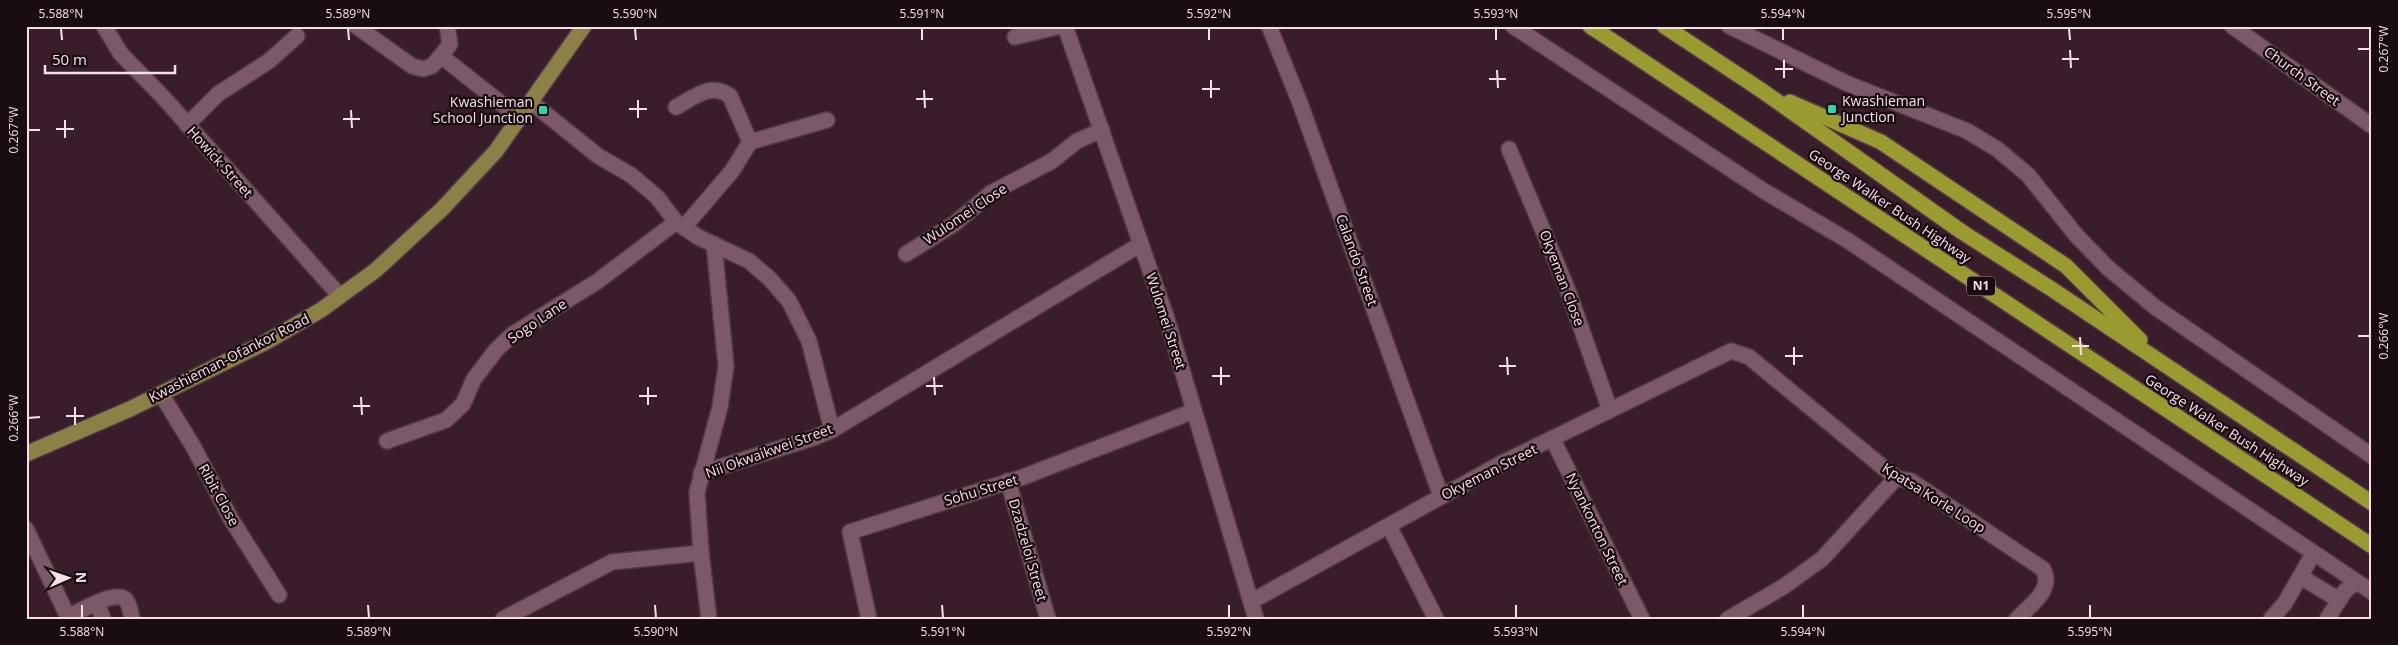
<svg xmlns="http://www.w3.org/2000/svg" width="2398" height="645" viewBox="0 0 2398 645" font-family="'Open Sans',sans-serif">
  <style>
    .lines { fill: none; stroke-linecap: round; stroke-linejoin: round }
    .minor-casing { stroke: #533a47; stroke-width: 18 }
    .major-casing { stroke: #533a47; stroke-width: 18 }
    .highway-casing { stroke: #533a47; stroke-width: 18 }
    .minor { stroke: #7b5969; stroke-width: 15 }
    .major { stroke: #8d8047; stroke-width: 15 }
    .highway { stroke: #999a30; stroke-width: 15 }
    .ticks { fill: none; stroke: #f4e0e9; stroke-width: 2 }
    .poi-dot { fill: #31d4a9; stroke: #190c12; stroke-width: 2 }
    .labels { text-anchor: middle; stroke-width: 4.5; stroke-linejoin: round; paint-order: stroke }
    .shield { fill: #190c12; stroke: #b2a0a8; stroke-width: 1 }
    .shield-label { font-size: 12px; font-weight: bold; fill: #f4e0e9 }
    .street-label { font-size: 14px; fill: #f4e0e9; stroke: #190c12 }
    .poi-label { font-size: 14px; fill: #f4e0e9; stroke: #190c12; text-anchor: start }
    .neatline { fill: none; stroke: #f4e0e9; stroke-width: 2 }
    .ticks-label { font-size: 12px; text-anchor: middle; fill: #f4e0e9 }
  </style>
  <rect width="100%" height="100%" fill="#3a1d2b"/>
  <g class="lines">
    <g class="minor-casing">
      <g id="minor">
        <path d="M 104,26 L 121,54 L 163,97 L 340,296"/>
        <path d="M 356,26 L 412,66 L 423,69 L 432,66 L 441,56 L 507,108 L 517,122"/>
        <path d="M 1065,26 L 1166,316 L 1256,619"/>
        <path d="M 1269,26 L 1300,103 L 1441,496"/>
        <path d="M 1513,26 L 1764,191 L 1847,240 L 2372,592"/>
        <path d="M 1729,26 L 1846,83 L 1967,131 L 1997,149 L 2028,175 L 2076,235 L 2108,268 L 2155,307 L 2372,456"/>
        <path d="M 2232,26 L 2372,126"/>
        <path d="M 1015,37 L 1061,26"/>
        <path d="M 441,56 L 450,44 L 447,26"/>
        <path d="M 531,102 L 598,156 L 631,175 L 657,197 L 676,222 L 698,237 L 749,261 L 770,279 L 789,301 L 809,341 L 832,430"/>
        <path d="M 676,107 C 695,97 710,82 730,96 L 750,142"/>
        <path d="M 187,125 L 218,94 L 269,61 L 297,36"/>
        <path d="M 750,142 L 827,120"/>
        <path d="M 1509,149 L 1567,288 L 1610,410"/>
        <path d="M 684,227 L 732,171 L 750,142"/>
        <path d="M 906,254 L 954,224 L 991,193 L 1052,161 L 1077,141 L 1102,130"/>
        <path d="M 161,394 L 193,446 L 231,519 L 279,595"/>
        <path d="M 1553,440 L 1642,619"/>
        <path d="M 387,441 L 446,420 L 463,404 L 474,379 L 496,350 L 513,334 L 598,281 L 676,222"/>
        <path d="M 701,473 L 813,438 L 832,430 L 1141,244"/>
        <path d="M 1008,481 L 1048,619"/>
        <path d="M 1389,526 L 1436,619"/>
        <path d="M 26,529 L 69,619"/>
        <path d="M 2301,577 L 2339,600"/>
        <path d="M 1252,601 L 1502,463 L 1731,351 L 1749,357 L 1896,478 L 1911,481 L 2043,569 C 2054,590 2031,604 2017,619"/>
        <path d="M 97,603 L 103,619"/>
        <path d="M 68,617 C 80,611 116,589 126,600 C 129,604 131,613 132,619"/>
        <path d="M 503,619 L 612,562 L 701,553"/>
        <path d="M 709,619 L 701,553 L 697,492 L 720,407 L 726,366 L 714,244"/>
        <path d="M 869,619 L 850,532 L 1023,477 L 1194,411"/>
        <path d="M 1728,619 L 1783,587 L 1822,559 L 1896,478"/>
        <path d="M 2271,619 L 2285,603 L 2313,554"/>
        <path d="M 2327,619 L 2345,591 L 2356,582"/>
      </g>
    </g>
    <g class="major-casing">
      <path id="major" d="M 26,454 L 130,409 L 266,342 L 321,310 L 376,270 L 442,209 L 496,151 L 584,26"/>
    </g>
    <g class="highway-casing">
      <g id="highway">
        <path d="M 1590,26 L 2372,546"/>
        <path d="M 1664,26 L 1761,90 L 1962,232 L 2050,288 L 2372,503"/>
        <path d="M 1790,102 L 1881,142 L 2066,266 L 2140,340"/>
      </g>
    </g>
    <use href="#minor" class="minor"/>
    <use href="#major" class="major"/>
    <use href="#highway" class="highway"/>
  </g>
  <path class="ticks" d="M 61,28 L 62,40M 348,28 L 349,40M 635,28 L 636,40M 922,28 L 922,40M 1209,28 L 1209,40M 1496,28 L 1496,40M 1783,28 L 1783,40M 2069,28 L 2070,40M 2358,49 L 2370,49M 2070,50 L 2071,68M 2062,59 L 2079,59M 1784,60 L 1784,78M 1775,69 L 1793,69M 1497,70 L 1498,88M 1489,79 L 1506,79M 1211,80 L 1211,98M 1202,89 L 1220,89M 924,90 L 925,108M 916,99 L 933,99M 638,100 L 638,118M 629,109 L 647,109M 351,110 L 352,128M 343,119 L 360,119M 65,120 L 65,138M 56,129 L 74,129M 28,130 L 40,130M 2358,336 L 2370,336M 2080,337 L 2081,355M 2072,346 L 2089,346M 1794,347 L 1794,365M 1785,356 L 1803,356M 1507,357 L 1508,375M 1499,366 L 1516,366M 1221,367 L 1221,385M 1212,376 L 1230,376M 934,377 L 935,395M 926,386 L 943,386M 648,387 L 648,405M 639,396 L 657,396M 361,397 L 362,415M 353,406 L 370,406M 75,407 L 75,425M 66,416 L 84,416M 28,418 L 40,417M 82,605 L 82,618M 368,605 L 369,618M 655,605 L 656,618M 942,605 L 943,618M 1229,605 L 1229,618M 1516,605 L 1516,618M 1803,605 L 1803,618M 2090,605 L 2090,618"/>
  <g class="poi-dot">
    <rect x="1827" y="104" width="10" height="10" rx="2.5"/>
    <rect x="538" y="105" width="10" height="10" rx="2.5"/>
  </g>
  <g class="labels">
    <rect class="shield" x="1967" y="276.5" width="28" height="19" rx="4"/>
    <g class="shield-label">
      <text x="1981" y="290">N1</text>
    </g>
    <g class="street-label">
      <text transform="translate(2302 76) rotate(36)" y="5">Church Street</text>
      <text transform="translate(220 162) rotate(48)" y="5">Howick Street</text>
      <text transform="translate(1890 206) rotate(34)" y="5">George Walker Bush Highway</text>
      <text transform="translate(965 214) rotate(-34)" y="5">Wulomei Close</text>
      <text transform="translate(1357 260) rotate(70)" y="5">Calando Street</text>
      <text transform="translate(1562 278) rotate(69)" y="5">Okyeman Close</text>
      <text transform="translate(537 321) rotate(-34)" y="5">Sogo Lane</text>
      <text transform="translate(1166 321) rotate(72)" y="5">Wulomei Street</text>
      <text transform="translate(229 358) rotate(-27)" y="5">Kwashieman-Ofankor Road</text>
      <text transform="translate(2227 430) rotate(33)" y="5">George Walker Bush Highway</text>
      <text transform="translate(769 451) rotate(-20)" y="5">Nii Okwaikwei Street</text>
      <text transform="translate(1489 472) rotate(-27)" y="5">Okyeman Street</text>
      <text transform="translate(981 490) rotate(-17)" y="5">Sohu Street</text>
      <text transform="translate(219 495) rotate(61)" y="5">Ribit Close</text>
      <text transform="translate(1934 498) rotate(32)" y="5">Kpatsa Korle Loop</text>
      <text transform="translate(1597 529) rotate(64)" y="5">Nyankonton Street</text>
      <text transform="translate(1028 550) rotate(74)" y="5">Dzadzeloi Street</text>
    </g>
    <g class="poi-label">
      <text x="1842" y="106">Kwashieman<tspan x="1842" dy="16">Junction</tspan></text>
      <text x="533" y="107" text-anchor="end">Kwashieman<tspan x="533" dy="16">School Junction</tspan></text>
    </g>
  </g>
  <rect width="2398" height="645" fill="none" stroke="#190c12" stroke-width="55"/>
  <g transform="translate(68 578) rotate(88)" stroke="#190c12" stroke-width="4" paint-order="stroke">
  <path d="M0-4L9 19L0 12L-9 19Z" fill="#f4e0e9"/>
  <text y="-8" font-size="14" font-weight="bold" text-anchor="middle" fill="#f4e0e9">N</text>
  </g>
  <path d="M45 65v8h130v-8" fill="none" stroke="#f4e0e9" stroke-width="2.5"/>
  <text x="52" y="65" font-size="15" fill="#f4e0e9" stroke="#190c12" stroke-width="4" paint-order="stroke">50 m</text>
  <rect x="28" y="28" width="2342" height="590" class="neatline"/>
  <g class="ticks-label">
    <text x="61" y="18">5.588°N</text>
    <text x="348" y="18">5.589°N</text>
    <text x="635" y="18">5.590°N</text>
    <text x="922" y="18">5.591°N</text>
    <text x="1209" y="18">5.592°N</text>
    <text x="1496" y="18">5.593°N</text>
    <text x="1783" y="18">5.594°N</text>
    <text x="2069" y="18">5.595°N</text>
    <text transform="translate(2384 49) rotate(-90)" y="4">0.267°W</text>
    <text transform="translate(14 130) rotate(-90)" y="4">0.267°W</text>
    <text transform="translate(2384 336) rotate(-90)" y="4">0.266°W</text>
    <text transform="translate(14 418) rotate(-90)" y="4">0.266°W</text>
    <text x="82" y="636">5.588°N</text>
    <text x="369" y="636">5.589°N</text>
    <text x="656" y="636">5.590°N</text>
    <text x="943" y="636">5.591°N</text>
    <text x="1229" y="636">5.592°N</text>
    <text x="1516" y="636">5.593°N</text>
    <text x="1803" y="636">5.594°N</text>
    <text x="2090" y="636">5.595°N</text>
  </g>
</svg>
